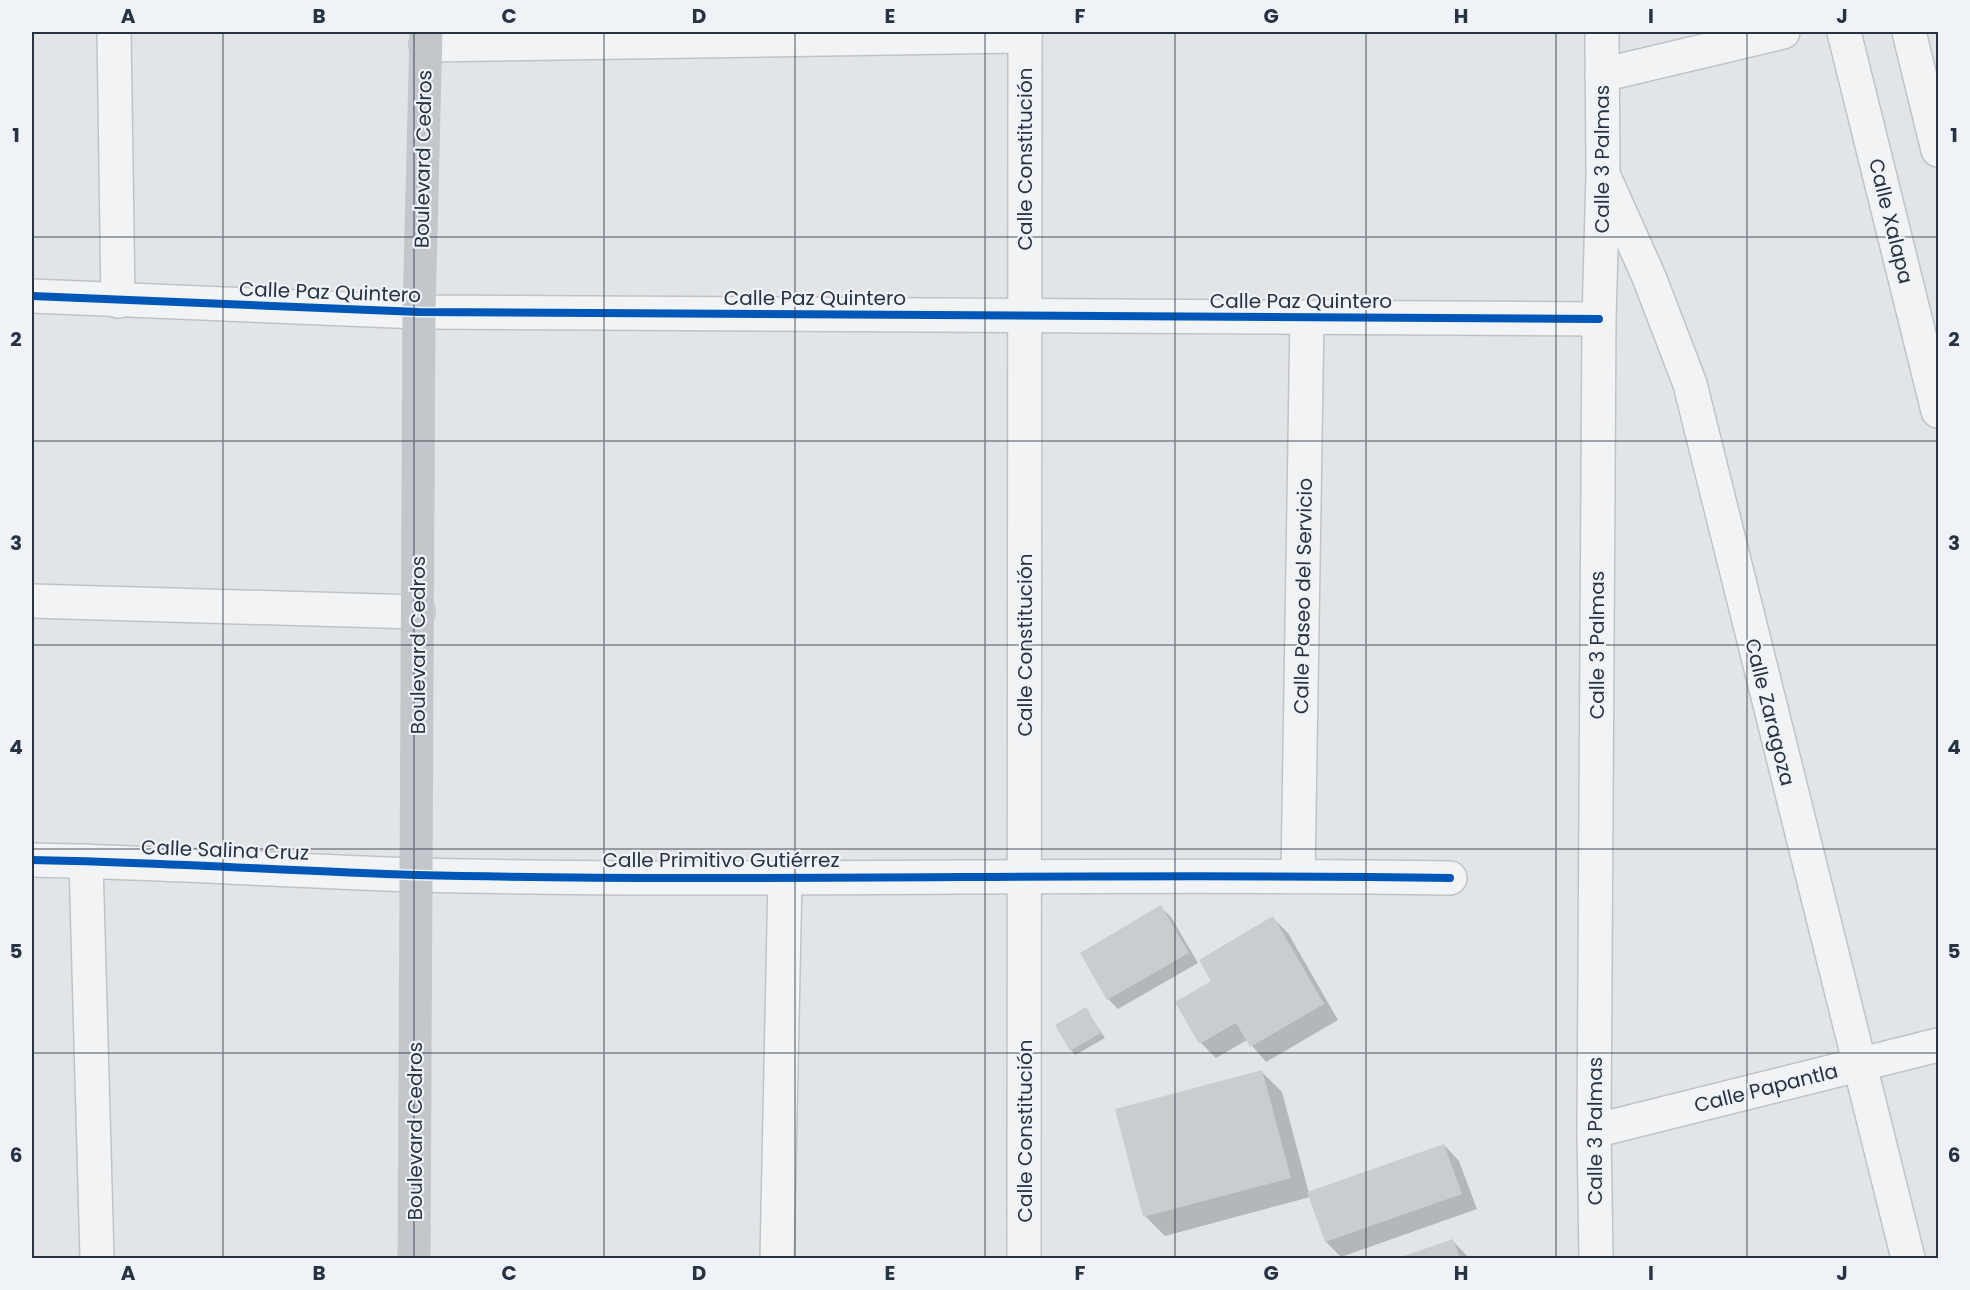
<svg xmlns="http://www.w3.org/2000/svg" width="1970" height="1290" viewBox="0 0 1970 1290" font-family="Poppins,sans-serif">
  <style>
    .shadow { fill: #0003 }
    .building { fill: #cacdd0 }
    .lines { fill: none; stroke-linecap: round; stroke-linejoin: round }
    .street-casing { stroke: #c0c3c6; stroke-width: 36 }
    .street { stroke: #f2f3f4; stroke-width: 33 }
    .secondary { stroke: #c3c6ca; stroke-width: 33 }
    .cycleway-casing { stroke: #eff3f7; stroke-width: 11 }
    .cycleway { stroke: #0057b8; stroke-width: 8 }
    .grid { fill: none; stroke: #273243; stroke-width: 1.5; stroke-opacity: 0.55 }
    .labels { text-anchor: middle; stroke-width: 4.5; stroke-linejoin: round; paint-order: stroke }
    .street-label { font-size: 20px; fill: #273243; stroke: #eff3f7 }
    .neatline { fill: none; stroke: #273243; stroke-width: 2 }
    .grid-label { font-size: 20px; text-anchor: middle; font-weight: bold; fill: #273243 }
  </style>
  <rect width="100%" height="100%" fill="#e2e5e8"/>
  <g class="shadow">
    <path d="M 1161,907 L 1171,917 L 1198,963 L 1118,1009 L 1108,999 Z"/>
    <path d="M 1273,918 L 1288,933 L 1338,1020 L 1266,1062 L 1247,1040 L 1216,1058 L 1201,1043 L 1213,981 Z"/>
    <path d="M 1086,1009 L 1105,1038 L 1075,1055 L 1071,1050 Z"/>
    <path d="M 1262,1072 L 1282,1092 L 1309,1193 L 1444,1145 L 1459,1161 L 1477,1209 L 1341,1257 L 1326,1242 L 1310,1197 L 1165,1236 L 1145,1216 Z"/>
    <path d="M 1453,1241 L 1469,1258 L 1402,1258 Z"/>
  </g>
  <g class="building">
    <path d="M 1161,905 L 1189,953 L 1107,1000 L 1080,953 Z"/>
    <path d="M 1273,916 L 1324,1004 L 1250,1047 L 1236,1023 L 1199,1044 L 1175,1002 L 1211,981 L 1199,960 Z"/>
    <path d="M 1086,1007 L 1101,1033 L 1070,1051 L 1055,1025 Z"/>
    <path d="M 1262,1070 L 1291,1178 L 1143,1217 L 1115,1109 Z"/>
    <path d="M 1444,1144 L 1462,1194 L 1325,1242 L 1307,1192 Z"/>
    <path d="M 1453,1239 L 1460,1258 L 1398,1258 Z"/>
  </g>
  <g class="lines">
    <g class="street-casing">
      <g id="street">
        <path d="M 114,32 L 118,301"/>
        <path d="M 1844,32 L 1938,411"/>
        <path d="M 1909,32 L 1938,150"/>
        <path d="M 426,45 L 1025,36"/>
        <path d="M 1602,75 L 1783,32"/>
        <path d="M 1605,179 L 1649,277 L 1690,384 L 1908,1258"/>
        <path d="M 32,296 L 419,312 L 1599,319"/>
        <path d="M 32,601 L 418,612"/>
        <path d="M 32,860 C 160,862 288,871 416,875 C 761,883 1105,872 1450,878"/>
        <path d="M 86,861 L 97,1258"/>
        <path d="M 1298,875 L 1307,317"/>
        <path d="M 1594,1131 L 1938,1045"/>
        <path d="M 777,1258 L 785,877"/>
        <path d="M 1024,1258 L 1025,32"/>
        <path d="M 1596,1258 L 1594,1131 L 1599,319 L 1603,175 L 1602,32"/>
      </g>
    </g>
    <use href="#street" class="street"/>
    <path class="secondary" d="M 414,1258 L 419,312 L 426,32"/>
    <g class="cycleway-casing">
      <g id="cycleway">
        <path d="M 32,296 L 419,312 L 1599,319"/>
        <path d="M 32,860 C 160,862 288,871 416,875 C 761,883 1105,872 1450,878"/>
      </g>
    </g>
    <use href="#cycleway" class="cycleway"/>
  </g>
  <path class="grid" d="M 223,32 L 223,1258M 414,32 L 414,1258M 604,32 L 604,1258M 795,32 L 795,1258M 985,32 L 985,1258M 1175,32 L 1175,1258M 1366,32 L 1366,1258M 1556,32 L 1556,1258M 1747,32 L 1747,1258M 32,237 L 1938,237M 32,441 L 1938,441M 32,645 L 1938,645M 32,849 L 1938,849M 32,1053 L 1938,1053"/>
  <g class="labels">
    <g class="street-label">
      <text transform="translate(423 159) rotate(-89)" y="7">Boulevard Cedros</text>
      <text transform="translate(1025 159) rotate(-90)" y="7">Calle Constitución</text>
      <text transform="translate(1602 159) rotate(-90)" y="7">Calle 3 Palmas</text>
      <text transform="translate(1891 221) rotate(76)" y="7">Calle Xalapa</text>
      <text transform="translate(330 292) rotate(2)" y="7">Calle Paz Quintero</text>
      <text x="815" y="305">Calle Paz Quintero</text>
      <text x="1301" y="308">Calle Paz Quintero</text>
      <text transform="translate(1303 596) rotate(-89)" y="7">Calle Paseo del Servicio</text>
      <text transform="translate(418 645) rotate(-90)" y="7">Boulevard Cedros</text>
      <text transform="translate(1025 645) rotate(-90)" y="7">Calle Constitución</text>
      <text transform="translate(1597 645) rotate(-90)" y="7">Calle 3 Palmas</text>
      <text transform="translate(1770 712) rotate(76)" y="7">Calle Zaragoza</text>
      <text transform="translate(225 850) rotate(2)" y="7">Calle Salina Cruz</text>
      <text x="721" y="867">Calle Primitivo Gutiérrez</text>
      <text transform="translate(1766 1088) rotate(-14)" y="7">Calle Papantla</text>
      <text transform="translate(415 1131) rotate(-90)" y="7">Boulevard Cedros</text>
      <text transform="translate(1025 1131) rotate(-90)" y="7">Calle Constitución</text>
      <text transform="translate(1595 1131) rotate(-90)" y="7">Calle 3 Palmas</text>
    </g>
  </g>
  <rect width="1970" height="1290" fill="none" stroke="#eff3f7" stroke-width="66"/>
  <rect x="33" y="33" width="1904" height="1224" class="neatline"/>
  <g class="grid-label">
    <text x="128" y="23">A</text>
    <text x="319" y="23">B</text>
    <text x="509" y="23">C</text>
    <text x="699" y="23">D</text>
    <text x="890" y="23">E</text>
    <text x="1080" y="23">F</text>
    <text x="1271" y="23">G</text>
    <text x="1461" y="23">H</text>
    <text x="1651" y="23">I</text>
    <text x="1842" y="23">J</text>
    <text x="16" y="142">1</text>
    <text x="1954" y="142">1</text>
    <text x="16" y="346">2</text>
    <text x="1954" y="346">2</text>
    <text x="16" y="550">3</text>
    <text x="1954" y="550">3</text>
    <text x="16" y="754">4</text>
    <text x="1954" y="754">4</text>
    <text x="16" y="958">5</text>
    <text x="1954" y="958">5</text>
    <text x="16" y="1162">6</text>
    <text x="1954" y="1162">6</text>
    <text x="128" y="1280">A</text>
    <text x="319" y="1280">B</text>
    <text x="509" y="1280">C</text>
    <text x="699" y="1280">D</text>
    <text x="890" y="1280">E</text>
    <text x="1080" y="1280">F</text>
    <text x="1271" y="1280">G</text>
    <text x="1461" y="1280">H</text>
    <text x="1651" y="1280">I</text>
    <text x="1842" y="1280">J</text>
  </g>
</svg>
